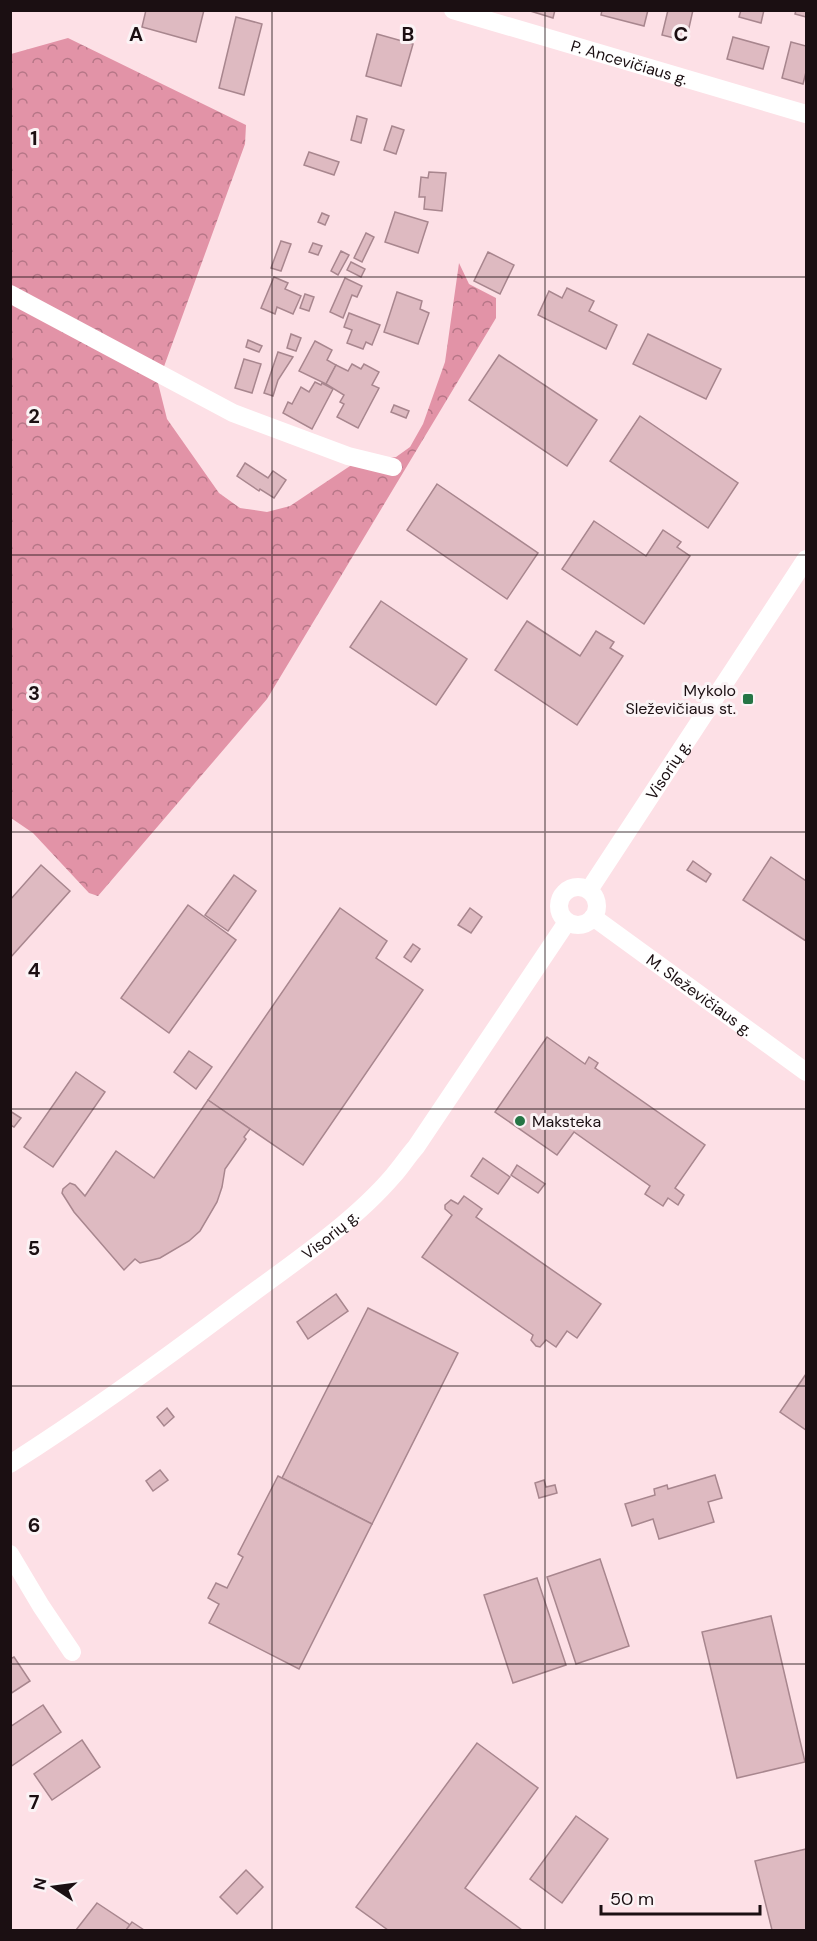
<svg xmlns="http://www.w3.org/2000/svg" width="817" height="1941" viewBox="0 0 817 1941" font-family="'DM Sans',sans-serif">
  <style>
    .forest { fill: url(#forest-crowns) }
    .building { fill: #debac1; stroke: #a8868e; stroke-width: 1.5 }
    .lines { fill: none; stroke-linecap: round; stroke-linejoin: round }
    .street { stroke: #fff; stroke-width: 18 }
    .grid { fill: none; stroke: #1b0f12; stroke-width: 1.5; stroke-opacity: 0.55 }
    .poi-dot { fill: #257545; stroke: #fbf3f5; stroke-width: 2 }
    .labels { text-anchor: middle; stroke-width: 6; stroke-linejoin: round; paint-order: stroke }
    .street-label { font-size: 16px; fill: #1b0f12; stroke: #fbf3f5 }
    .poi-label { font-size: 16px; fill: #1b0f12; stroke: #fbf3f5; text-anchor: end }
    .grid-label { font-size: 20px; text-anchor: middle; font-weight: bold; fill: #1b0f12; stroke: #fbf3f5; stroke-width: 6; stroke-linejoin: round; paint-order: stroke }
  </style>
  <defs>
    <pattern id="forest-crowns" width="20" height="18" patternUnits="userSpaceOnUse" patternTransform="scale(1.5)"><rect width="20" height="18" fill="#e293a7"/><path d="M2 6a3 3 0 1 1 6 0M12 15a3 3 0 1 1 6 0" fill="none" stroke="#b67687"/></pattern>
  </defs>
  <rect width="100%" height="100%" fill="#fde0e6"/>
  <path class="forest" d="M 68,38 L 246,125 L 245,144 L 158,383 L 167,419 L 219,493 L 240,508 L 267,512 L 290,506 L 356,462 L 396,457 L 410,447 L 423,424 L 445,362 L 459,263 L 469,284 L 496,298 L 496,318 L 267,699 L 98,896 L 89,893 L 33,833 L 11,818 L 11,54 Z"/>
  <g class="building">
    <path d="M 146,10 L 204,10 L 196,42 L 142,27 Z"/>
    <path d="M 527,10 L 555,10 L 553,18 Z"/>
    <path d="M 602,10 L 648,10 L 644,26 L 601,15 Z"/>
    <path d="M 668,10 L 693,10 L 686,41 L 662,35 Z"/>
    <path d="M 741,10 L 764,10 L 761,23 L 739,17 Z"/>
    <path d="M 796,10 L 806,10 L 806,17 L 795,14 Z"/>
    <path d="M 236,17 L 262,24 L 244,95 L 219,88 Z"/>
    <path d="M 377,34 L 413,44 L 401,86 L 366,76 Z"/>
    <path d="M 733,37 L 769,47 L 763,69 L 727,59 Z"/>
    <path d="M 791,42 L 806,46 L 806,72 L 803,84 L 782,78 Z"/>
    <path d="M 357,116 L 367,119 L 361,143 L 351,140 Z"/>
    <path d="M 392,126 L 404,130 L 396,154 L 384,150 Z"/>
    <path d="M 309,152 L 339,162 L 334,175 L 304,165 Z"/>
    <path d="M 429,172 L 446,173 L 442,211 L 424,209 L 425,197 L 419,197 L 421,177 L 428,178 Z"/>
    <path d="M 395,212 L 428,222 L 418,253 L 385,242 Z"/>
    <path d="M 322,213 L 329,216 L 325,225 L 318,222 Z"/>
    <path d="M 366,233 L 374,237 L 362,262 L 354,258 Z"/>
    <path d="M 281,241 L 291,244 L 281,271 L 271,268 Z"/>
    <path d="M 313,243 L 322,246 L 318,255 L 309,252 Z"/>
    <path d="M 341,251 L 349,255 L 338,275 L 331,271 Z"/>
    <path d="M 488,252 L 514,265 L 500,294 L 474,281 Z"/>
    <path d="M 351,262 L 365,269 L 361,277 L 347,270 Z"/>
    <path d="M 274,277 L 288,283 L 285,289 L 301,296 L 293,314 L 277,307 L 275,314 L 261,308 Z"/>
    <path d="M 345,278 L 362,286 L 357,297 L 352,295 L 343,318 L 330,312 Z"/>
    <path d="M 567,288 L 594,301 L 589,311 L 617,325 L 606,349 L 538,315 L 549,291 L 562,298 Z"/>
    <path d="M 397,292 L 422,301 L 420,309 L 429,313 L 418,344 L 384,332 Z"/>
    <path d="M 305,294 L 314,297 L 309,311 L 300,308 Z"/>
    <path d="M 349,313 L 380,325 L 372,345 L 366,342 L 363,349 L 347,343 L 352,330 L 344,327 Z"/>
    <path d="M 291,334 L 301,338 L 296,351 L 287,348 Z"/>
    <path d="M 648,334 L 721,369 L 706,399 L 633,364 Z"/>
    <path d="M 248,340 L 262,346 L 259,352 L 246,347 Z"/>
    <path d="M 315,341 L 332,350 L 327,360 L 336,365 L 326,384 L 299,371 Z"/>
    <path d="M 278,352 L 293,357 L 278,380 L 273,396 L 264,393 Z"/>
    <path d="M 499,355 L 597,420 L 567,466 L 469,400 Z"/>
    <path d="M 244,359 L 261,364 L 252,393 L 235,388 Z"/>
    <path d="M 352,364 L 361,369 L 364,364 L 379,372 L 372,385 L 379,388 L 358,428 L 337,417 L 344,404 L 340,402 L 344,395 L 326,384 L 336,365 L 348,371 Z"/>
    <path d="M 315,382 L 321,385 L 322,383 L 333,389 L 312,429 L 283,413 L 288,402 L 292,404 L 301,387 L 309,392 Z"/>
    <path d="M 394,405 L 409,411 L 406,418 L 391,412 Z"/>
    <path d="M 640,416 L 738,483 L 708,528 L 610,461 Z"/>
    <path d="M 245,463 L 268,478 L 273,471 L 286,480 L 274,498 L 260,489 L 259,491 L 237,476 Z"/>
    <path d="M 437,484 L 538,553 L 507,599 L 407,530 Z"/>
    <path d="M 594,521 L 646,556 L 663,530 L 681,542 L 677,547 L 690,556 L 644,624 L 562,569 Z"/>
    <path d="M 381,601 L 467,659 L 436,705 L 350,647 Z"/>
    <path d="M 527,621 L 580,656 L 596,631 L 614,642 L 610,648 L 623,656 L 577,725 L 495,670 Z"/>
    <path d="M 771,857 L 806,881 L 806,941 L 743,900 Z"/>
    <path d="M 693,861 L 711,874 L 706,882 L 687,870 Z"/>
    <path d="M 41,865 L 70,891 L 10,958 L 10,900 Z"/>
    <path d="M 234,875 L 256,891 L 228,931 L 205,915 Z"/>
    <path d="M 188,905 L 236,940 L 169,1033 L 121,998 Z"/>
    <path d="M 340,908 L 387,941 L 376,958 L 423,990 L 303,1165 L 208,1100 Z"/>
    <path d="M 470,908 L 482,917 L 471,933 L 458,925 Z"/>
    <path d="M 413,944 L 420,949 L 411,962 L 404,957 Z"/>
    <path d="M 547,1037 L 585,1064 L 589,1057 L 598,1063 L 595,1068 L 705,1145 L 675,1188 L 684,1195 L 678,1205 L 668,1198 L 663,1206 L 645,1194 L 650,1186 L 574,1132 L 557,1155 L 495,1112 Z"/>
    <path d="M 189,1051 L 212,1067 L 196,1089 L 174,1072 Z"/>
    <path d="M 76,1072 L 105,1092 L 53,1167 L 24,1147 Z"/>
    <path d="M 208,1100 L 250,1129 L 244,1137 L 246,1139 L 225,1169 L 222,1187 L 217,1202 L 200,1231 L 189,1241 L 160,1258 L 140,1263 L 135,1259 L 124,1270 L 74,1212 L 62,1193 L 63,1189 L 70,1183 L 75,1185 L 85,1196 L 116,1151 L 154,1178 Z"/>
    <path d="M 10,1111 L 21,1118 L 14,1127 L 10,1125 Z"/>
    <path d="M 483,1158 L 510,1177 L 498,1194 L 471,1176 Z"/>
    <path d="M 517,1165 L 545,1184 L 538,1193 L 511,1175 Z"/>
    <path d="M 464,1196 L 482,1209 L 476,1217 L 601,1304 L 577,1338 L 567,1331 L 556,1347 L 546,1340 L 540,1347 L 536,1346 L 531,1340 L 533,1335 L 422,1257 L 452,1215 L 445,1209 L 445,1205 L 451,1200 L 458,1204 Z"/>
    <path d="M 336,1294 L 348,1311 L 308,1339 L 297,1322 Z"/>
    <path d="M 368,1308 L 458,1353 L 372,1524 L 282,1478 Z"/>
    <path d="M 806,1374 L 806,1430 L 780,1412 Z"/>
    <path d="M 167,1408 L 174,1417 L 164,1426 L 157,1417 Z"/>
    <path d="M 160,1470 L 168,1480 L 153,1491 L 146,1481 Z"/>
    <path d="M 715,1475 L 722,1498 L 708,1502 L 714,1522 L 659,1539 L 653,1519 L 632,1526 L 625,1504 L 655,1495 L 654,1489 L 667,1485 L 668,1489 Z"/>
    <path d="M 278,1476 L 372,1524 L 299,1669 L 209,1623 L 219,1604 L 208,1598 L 216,1583 L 227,1588 L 243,1557 L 238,1554 Z"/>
    <path d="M 544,1480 L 546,1487 L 555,1485 L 557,1493 L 539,1498 L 535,1483 Z"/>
    <path d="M 600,1559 L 629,1646 L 576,1664 L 547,1577 Z"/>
    <path d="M 537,1578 L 566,1665 L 513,1683 L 484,1595 Z"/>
    <path d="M 771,1616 L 805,1762 L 737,1778 L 702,1632 Z"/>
    <path d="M 14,1657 L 30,1681 L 10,1694 L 10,1659 Z"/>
    <path d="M 43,1705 L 61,1732 L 10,1767 L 10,1727 Z"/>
    <path d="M 82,1740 L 100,1767 L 52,1800 L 34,1774 Z"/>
    <path d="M 477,1743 L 538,1788 L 465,1888 L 522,1930 L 388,1930 L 356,1907 Z"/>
    <path d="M 576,1816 L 608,1839 L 562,1903 L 530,1879 Z"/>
    <path d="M 806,1849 L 806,1930 L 772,1930 L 755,1861 Z"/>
    <path d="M 246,1870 L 263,1887 L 237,1914 L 220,1897 Z"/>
    <path d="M 97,1903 L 130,1925 L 126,1930 L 76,1930 Z"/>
    <path d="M 132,1922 L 144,1930 L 126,1930 Z"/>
  </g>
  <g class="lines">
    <g class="street">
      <path id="s1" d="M 453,10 L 806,114"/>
      <path d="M 10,294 L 233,413 L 348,456 L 393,467"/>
      <circle cx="578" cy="906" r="19"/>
      <path id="s2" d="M 589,890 L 806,559"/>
      <path id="s3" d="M 593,917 L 806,1072"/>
      <path id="s4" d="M 10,1464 C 87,1415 162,1361 235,1306 C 287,1267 351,1225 393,1176 C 401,1167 408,1156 416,1147 L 567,922"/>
      <path d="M 10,1554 L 41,1606 L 72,1652"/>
    </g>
  </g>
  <path class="grid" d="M 272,10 L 272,1930M 545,10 L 545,1930M 10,277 L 806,277M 10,555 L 806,555M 10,832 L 806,832M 10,1109 L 806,1109M 10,1386 L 806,1386M 10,1664 L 806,1664"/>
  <g class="poi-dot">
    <rect x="742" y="693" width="12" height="12" rx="3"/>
    <circle cx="520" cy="1121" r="6"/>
  </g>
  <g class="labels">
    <g class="street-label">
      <text dy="6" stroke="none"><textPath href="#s1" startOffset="184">P. Ancevičiaus g.</textPath></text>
      <text dy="6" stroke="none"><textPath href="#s2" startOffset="144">Visorių g.</textPath></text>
      <text dy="6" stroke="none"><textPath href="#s3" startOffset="132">M. Sleževičiaus g.</textPath></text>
      <text dy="6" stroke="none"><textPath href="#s4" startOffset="394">Visorių g.</textPath></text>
    </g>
    <g class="poi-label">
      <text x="736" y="696">Mykolo<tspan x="736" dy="18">Sleževičiaus st.</tspan></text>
      <text x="532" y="1127" text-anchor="start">Maksteka</text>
    </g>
  </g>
  <g class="grid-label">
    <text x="136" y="41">A</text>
    <text x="408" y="41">B</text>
    <text x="681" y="41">C</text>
    <text x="34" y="145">1</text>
    <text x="34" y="423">2</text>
    <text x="34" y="700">3</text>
    <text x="34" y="977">4</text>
    <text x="34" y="1255">5</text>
    <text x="34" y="1532">6</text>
    <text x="34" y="1809">7</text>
  </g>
  <rect width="817" height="1941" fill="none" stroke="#1b0f12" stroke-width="24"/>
  <g transform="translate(54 1887) rotate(283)" stroke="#fbf3f5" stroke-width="4.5" paint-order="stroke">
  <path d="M0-4.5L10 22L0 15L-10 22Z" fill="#1b0f12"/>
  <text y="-9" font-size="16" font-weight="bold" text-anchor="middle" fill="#1b0f12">N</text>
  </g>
  <path d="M601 1905v9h159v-9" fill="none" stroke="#1b0f12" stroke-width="3"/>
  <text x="610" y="1905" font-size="18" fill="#1b0f12" stroke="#fbf3f5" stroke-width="4.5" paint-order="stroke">50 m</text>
</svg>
